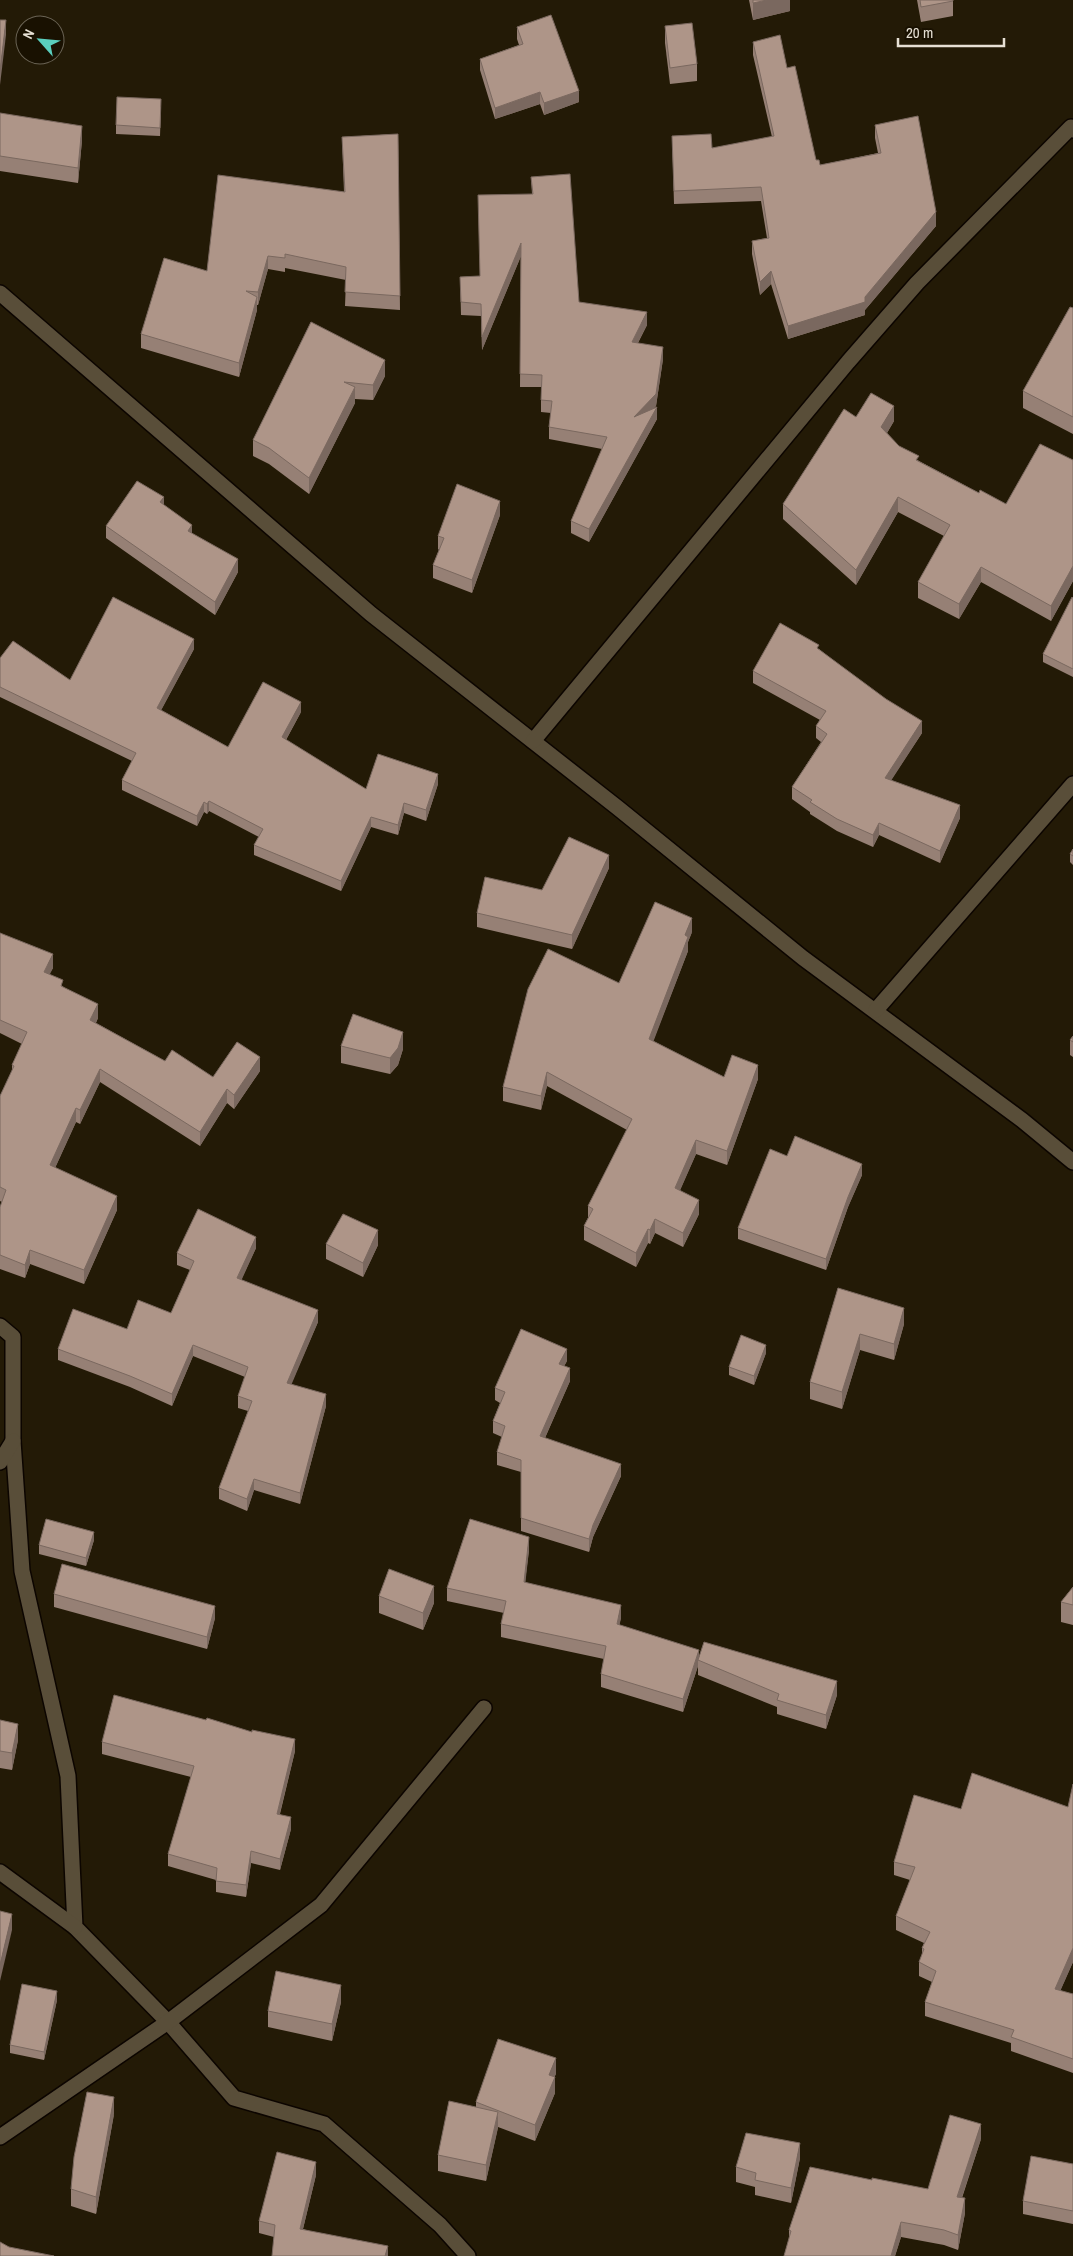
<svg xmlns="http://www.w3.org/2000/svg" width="1073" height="2256" viewBox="0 0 1073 2256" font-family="'Archivo Narrow',sans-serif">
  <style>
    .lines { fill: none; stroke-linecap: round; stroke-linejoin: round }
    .minor-casing { stroke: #0c0500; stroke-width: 18 }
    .minor { stroke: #594e39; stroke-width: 15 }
    .wall { fill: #968075 }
    .shaded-wall { fill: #7a685f }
    .building { fill: #ae9588; stroke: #7a685f }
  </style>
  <rect width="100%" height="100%" fill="#231a06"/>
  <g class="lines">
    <g class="minor-casing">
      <g id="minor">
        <path d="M 0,293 L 371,614 L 618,808 L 803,958 L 1022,1120 L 1073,1162"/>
        <path d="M 533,741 L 848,362 L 917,283 L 1071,127 L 1073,130"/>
        <path d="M 876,1010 L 1073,784"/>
        <path d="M 0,1326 L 13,1337 L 13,1441 L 22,1571 L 68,1776 L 75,1927 L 168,2022 L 234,2098 L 324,2124 L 440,2225 L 468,2256"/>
        <path d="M 0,1462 L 13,1441"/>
        <path d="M 0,1872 L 75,1927"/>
        <path d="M 0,2137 L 168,2022 L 321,1905 L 484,1708"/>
      </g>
    </g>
    <use href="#minor" class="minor"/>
  </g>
  <g class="wall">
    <path d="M 749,0 L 790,0 L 790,11 L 753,20 Z"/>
    <path d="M 917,0 L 953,0 L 953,16 L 921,22 Z"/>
    <path d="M 665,26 L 697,64 L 697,81 L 670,84 L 665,43 Z"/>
    <path d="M 517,27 L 579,102 L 544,115 L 540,104 L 495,119 L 480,70 L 480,59 L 519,45 L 517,39 Z"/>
    <path d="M 753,42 L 787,68 L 816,160 L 820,165 L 878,153 L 875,138 L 875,125 L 936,226 L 865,310 L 865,315 L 788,339 L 771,284 L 760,295 L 752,254 L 752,241 L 767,238 L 761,201 L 674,204 L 672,136 L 712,148 L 772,137 L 753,55 Z"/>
    <path d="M 161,107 L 160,136 L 116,134 L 116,125 Z"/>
    <path d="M 0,113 L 82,140 L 78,183 L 0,171 Z"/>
    <path d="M 398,134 L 400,310 L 345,306 L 346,280 L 285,268 L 285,272 L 268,269 L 258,305 L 257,305 L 257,310 L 239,377 L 141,348 L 141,334 L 207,271 L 344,192 L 342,137 Z"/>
    <path d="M 531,177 L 579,302 L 647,325 L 638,343 L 663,359 L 656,406 L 654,408 L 657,419 L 589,542 L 571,533 L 571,521 L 602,449 L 549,439 L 549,427 L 551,413 L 541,412 L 541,387 L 520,387 L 521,256 L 482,350 L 481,316 L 461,315 L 460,277 L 480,276 L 532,194 Z"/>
    <path d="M 1073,308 L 1073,434 L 1023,408 L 1023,391 Z"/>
    <path d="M 311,322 L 385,376 L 373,400 L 355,399 L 355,403 L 309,494 L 269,464 L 253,456 L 253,440 Z"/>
    <path d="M 856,417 L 894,421 L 887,433 L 899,446 L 919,461 L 979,493 L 1006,504 L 1073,460 L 1073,581 L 1051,621 L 981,582 L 959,619 L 918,598 L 918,582 L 944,536 L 898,512 L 856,585 L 783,519 L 783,504 Z"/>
    <path d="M 164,505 L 192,534 L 238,572 L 215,615 L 106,538 L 106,526 Z"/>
    <path d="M 500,515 L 472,593 L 433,578 L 433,565 L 439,550 L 438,549 L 438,536 Z"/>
    <path d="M 1073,598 L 1073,677 L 1043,662 L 1043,654 Z"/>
    <path d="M 194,649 L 161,710 L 228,747 L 301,712 L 286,740 L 366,789 L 438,784 L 426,821 L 404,813 L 398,835 L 371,827 L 341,891 L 254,855 L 254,845 L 259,837 L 209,811 L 207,814 L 204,812 L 197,826 L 122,790 L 122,780 L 132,761 L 0,697 L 0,658 L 70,680 Z"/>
    <path d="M 819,649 L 922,733 L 891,780 L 960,818 L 940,863 L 879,835 L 873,847 L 837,831 L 810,814 L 810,812 L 792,799 L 792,787 L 821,742 L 816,738 L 816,726 L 820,720 L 753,683 L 753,671 Z"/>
    <path d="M 1073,849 L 1073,865 L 1070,862 L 1070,854 Z"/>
    <path d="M 609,868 L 572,949 L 477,927 L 477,913 L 542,890 Z"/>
    <path d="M 692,932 L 688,942 L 688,951 L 653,1041 L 724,1077 L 758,1079 L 727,1165 L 696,1154 L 680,1190 L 699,1214 L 683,1247 L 655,1233 L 650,1244 L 648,1243 L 636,1267 L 584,1240 L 584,1226 L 588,1218 L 588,1206 L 627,1130 L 547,1086 L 541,1110 L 503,1101 L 503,1087 L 619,983 Z"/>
    <path d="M 0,933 L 53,968 L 49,974 L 98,1018 L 96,1023 L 165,1061 L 213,1077 L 260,1071 L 234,1109 L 227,1103 L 200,1146 L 100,1082 L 80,1124 L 76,1122 L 55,1168 L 117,1210 L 84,1284 L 30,1264 L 25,1278 L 0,1269 L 0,1207 L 2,1202 L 0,1201 L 0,1096 L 12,1071 L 12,1065 L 22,1044 L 0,1033 Z"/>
    <path d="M 1073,1036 L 1073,1057 L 1070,1055 L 1070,1040 Z"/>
    <path d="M 341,1046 L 403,1049 L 398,1065 L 390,1074 L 341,1063 Z"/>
    <path d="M 787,1156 L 862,1175 L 848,1207 L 826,1270 L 738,1239 L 738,1228 Z"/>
    <path d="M 326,1244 L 378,1245 L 363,1277 L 326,1259 Z"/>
    <path d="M 256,1248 L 241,1280 L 318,1322 L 291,1384 L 326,1406 L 300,1504 L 254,1490 L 247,1511 L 219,1499 L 219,1488 L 248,1411 L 238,1408 L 238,1396 L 245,1377 L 193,1356 L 172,1406 L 130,1387 L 58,1360 L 58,1349 L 127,1329 L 171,1313 L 190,1270 L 177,1265 L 177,1253 Z"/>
    <path d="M 838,1288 L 904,1324 L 894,1360 L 860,1350 L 842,1409 L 810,1399 L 810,1382 Z"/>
    <path d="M 766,1353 L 754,1385 L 729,1375 L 729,1367 Z"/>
    <path d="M 567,1361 L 564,1366 L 570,1381 L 545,1438 L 621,1476 L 593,1537 L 589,1552 L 521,1531 L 521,1472 L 497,1465 L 497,1452 L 502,1437 L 493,1433 L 493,1421 L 500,1403 L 495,1400 L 495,1388 Z"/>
    <path d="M 94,1540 L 86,1566 L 39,1554 L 39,1545 Z"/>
    <path d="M 529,1550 L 525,1582 L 621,1618 L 619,1625 L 699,1657 L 837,1695 L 826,1729 L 777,1714 L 777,1707 L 698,1675 L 698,1666 L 683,1712 L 601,1687 L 601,1674 L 604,1659 L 501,1637 L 501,1624 L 504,1613 L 447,1601 L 447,1588 Z"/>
    <path d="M 1073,1587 L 1073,1625 L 1061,1622 L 1061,1602 Z"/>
    <path d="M 54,1594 L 215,1618 L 207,1649 L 54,1607 Z"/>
    <path d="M 379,1596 L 434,1603 L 423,1630 L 379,1613 Z"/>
    <path d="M 0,1720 L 18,1740 L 12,1770 L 0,1768 Z"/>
    <path d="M 102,1742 L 295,1751 L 280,1814 L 291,1829 L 280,1870 L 251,1863 L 246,1897 L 216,1892 L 216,1880 L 168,1866 L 168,1854 L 191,1777 L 102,1754 Z"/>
    <path d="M 1073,1784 L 1073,1962 L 1060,1991 L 1073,1994 L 1073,2073 L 1011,2051 L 1011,2043 L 925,2016 L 925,2002 L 932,1982 L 919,1976 L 919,1962 L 922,1955 L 922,1948 L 924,1943 L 896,1930 L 896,1916 L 910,1880 L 894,1875 L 894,1862 L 961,1809 L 1068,1807 Z"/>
    <path d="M 57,2000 L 44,2060 L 10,2053 L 10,2045 Z"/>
    <path d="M 341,2002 L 332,2041 L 268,2027 L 268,2011 Z"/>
    <path d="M 556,2074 L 554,2077 L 555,2093 L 535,2141 L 498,2127 L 486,2181 L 438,2171 L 438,2155 L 476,2107 L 476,2102 Z"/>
    <path d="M 114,2114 L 96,2214 L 71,2206 L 71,2189 Z"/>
    <path d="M 981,2139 L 962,2198 L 965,2213 L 958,2250 L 944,2245 L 901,2237 L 895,2256 L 784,2256 L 789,2239 L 789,2230 L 928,2189 Z"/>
    <path d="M 800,2158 L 791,2203 L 755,2195 L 755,2187 L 736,2182 L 736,2167 Z"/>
    <path d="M 1073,2164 L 1073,2224 L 1023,2214 L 1023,2201 Z"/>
    <path d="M 316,2175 L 303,2229 L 388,2256 L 274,2237 L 259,2233 L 259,2221 Z"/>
  </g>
  <g class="shaded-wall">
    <path d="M 767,0 L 790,0 L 790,11 L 753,20 L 753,3 Z"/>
    <path d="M 6,20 L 6,35 L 0,85 L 0,71 Z"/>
    <path d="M 579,91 L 579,102 L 544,115 L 544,103 Z"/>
    <path d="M 540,92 L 540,104 L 495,119 L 495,108 Z"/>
    <path d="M 82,126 L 82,140 L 78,183 L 78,168 Z"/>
    <path d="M 936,212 L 936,226 L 865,310 L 865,315 L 788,339 L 788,326 L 865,297 Z"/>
    <path d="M 521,243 L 521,256 L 482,350 L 482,337 Z"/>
    <path d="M 268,256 L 268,269 L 258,305 L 258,292 Z"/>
    <path d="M 771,271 L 771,284 L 760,295 L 760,282 Z"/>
    <path d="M 257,297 L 257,310 L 239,377 L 239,363 Z"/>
    <path d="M 647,312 L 647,325 L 632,354 L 632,342 Z"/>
    <path d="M 663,347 L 663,359 L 656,406 L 634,430 L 634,417 Z"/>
    <path d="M 385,360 L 385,376 L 373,400 L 373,385 Z"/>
    <path d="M 355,387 L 355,403 L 309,494 L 309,478 Z"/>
    <path d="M 894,406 L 894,421 L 881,443 L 881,427 Z"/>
    <path d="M 657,407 L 657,419 L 589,542 L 589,529 Z"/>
    <path d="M 164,497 L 164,509 L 160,502 Z"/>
    <path d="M 898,497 L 898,512 L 856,585 L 856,570 Z"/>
    <path d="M 500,501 L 500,515 L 472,593 L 472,580 Z"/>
    <path d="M 192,525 L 192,537 L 188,531 Z"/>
    <path d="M 238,559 L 238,572 L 215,615 L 215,602 Z"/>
    <path d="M 1073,566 L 1073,581 L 1051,621 L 1051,606 Z"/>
    <path d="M 981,567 L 981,582 L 959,619 L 959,604 Z"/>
    <path d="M 194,639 L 194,649 L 157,718 L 157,708 Z"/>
    <path d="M 301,702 L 301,712 L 282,747 L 282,737 Z"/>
    <path d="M 922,721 L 922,733 L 885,790 L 885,778 Z"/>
    <path d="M 438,774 L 438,784 L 426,821 L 426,810 Z"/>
    <path d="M 209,801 L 209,811 L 207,814 L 207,804 Z"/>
    <path d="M 204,802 L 204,812 L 197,826 L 197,816 Z"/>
    <path d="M 404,803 L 404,813 L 398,835 L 398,825 Z"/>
    <path d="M 960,805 L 960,818 L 940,863 L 940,851 Z"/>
    <path d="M 371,817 L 371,827 L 341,891 L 341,881 Z"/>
    <path d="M 879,823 L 879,835 L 873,847 L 873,835 Z"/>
    <path d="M 609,855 L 609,868 L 572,949 L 572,935 Z"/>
    <path d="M 692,918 L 692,932 L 688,942 L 688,951 L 649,1053 L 649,1039 L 685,935 Z"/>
    <path d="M 53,954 L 53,968 L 44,986 L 44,972 Z"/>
    <path d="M 98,1004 L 98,1018 L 90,1034 L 90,1020 Z"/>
    <path d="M 403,1032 L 403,1049 L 398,1065 L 390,1074 L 390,1058 Z"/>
    <path d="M 260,1057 L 260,1071 L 234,1109 L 234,1095 Z"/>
    <path d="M 758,1065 L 758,1079 L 727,1165 L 727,1151 Z"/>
    <path d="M 100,1069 L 100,1082 L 80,1124 L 80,1110 Z"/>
    <path d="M 547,1072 L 547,1086 L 541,1110 L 541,1096 Z"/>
    <path d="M 227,1089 L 227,1103 L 200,1146 L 200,1132 Z"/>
    <path d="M 76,1108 L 76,1122 L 50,1179 L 50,1165 Z"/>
    <path d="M 696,1140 L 696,1154 L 675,1202 L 675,1188 Z"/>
    <path d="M 862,1164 L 862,1175 L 848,1207 L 826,1270 L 826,1259 L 848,1197 Z"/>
    <path d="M 117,1196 L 117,1210 L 84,1284 L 84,1270 Z"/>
    <path d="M 699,1200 L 699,1214 L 683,1247 L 683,1233 Z"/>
    <path d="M 655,1219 L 655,1233 L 650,1244 L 650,1230 Z"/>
    <path d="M 648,1229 L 648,1243 L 636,1267 L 636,1253 Z"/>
    <path d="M 378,1230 L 378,1245 L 363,1277 L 363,1263 Z"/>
    <path d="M 256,1237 L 256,1248 L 237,1290 L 237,1278 Z"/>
    <path d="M 30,1250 L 30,1264 L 25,1278 L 25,1265 Z"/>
    <path d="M 904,1308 L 904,1324 L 894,1360 L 894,1344 Z"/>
    <path d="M 318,1310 L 318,1322 L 287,1395 L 287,1383 Z"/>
    <path d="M 860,1334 L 860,1350 L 842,1409 L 842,1392 Z"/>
    <path d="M 193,1345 L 193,1356 L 172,1406 L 172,1394 Z"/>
    <path d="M 766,1345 L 766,1353 L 754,1385 L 754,1376 Z"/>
    <path d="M 567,1349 L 567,1361 L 559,1376 L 559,1364 Z"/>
    <path d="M 570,1368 L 570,1381 L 540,1449 L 540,1436 Z"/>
    <path d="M 326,1394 L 326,1406 L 300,1504 L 300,1493 Z"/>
    <path d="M 621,1464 L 621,1476 L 593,1537 L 589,1552 L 589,1539 L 593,1525 Z"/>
    <path d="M 254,1479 L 254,1490 L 247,1511 L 247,1499 Z"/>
    <path d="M 94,1532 L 94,1540 L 86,1566 L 86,1558 Z"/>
    <path d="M 529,1537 L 529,1550 L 524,1595 L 524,1582 Z"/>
    <path d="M 434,1586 L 434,1603 L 423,1630 L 423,1613 Z"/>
    <path d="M 621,1605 L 621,1618 L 617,1637 L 617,1624 Z"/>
    <path d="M 215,1606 L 215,1618 L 207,1649 L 207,1637 Z"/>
    <path d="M 699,1650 L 699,1661 L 698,1660 L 698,1666 L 683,1712 L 683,1699 Z"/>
    <path d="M 837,1681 L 837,1695 L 826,1729 L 826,1715 Z"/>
    <path d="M 18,1724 L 18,1740 L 12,1770 L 12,1753 Z"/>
    <path d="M 295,1739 L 295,1751 L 277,1825 L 277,1814 Z"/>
    <path d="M 291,1817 L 291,1829 L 280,1870 L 280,1859 Z"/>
    <path d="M 251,1851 L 251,1863 L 246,1897 L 246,1885 Z"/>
    <path d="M 12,1914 L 12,1930 L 0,1981 L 0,1965 Z"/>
    <path d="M 1073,1948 L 1073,1962 L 1055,2003 L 1055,1989 Z"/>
    <path d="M 341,1985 L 341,2002 L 332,2041 L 332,2024 Z"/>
    <path d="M 57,1991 L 57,2000 L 44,2060 L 44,2052 Z"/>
    <path d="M 556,2058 L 556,2074 L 553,2080 L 555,2077 L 555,2093 L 535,2141 L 535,2125 L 549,2075 Z"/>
    <path d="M 114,2097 L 114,2114 L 96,2214 L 96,2197 Z"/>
    <path d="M 498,2112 L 498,2128 L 486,2181 L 486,2165 Z"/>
    <path d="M 981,2124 L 981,2139 L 957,2212 L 957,2197 Z"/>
    <path d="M 800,2143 L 800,2158 L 791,2203 L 791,2188 Z"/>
    <path d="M 316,2162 L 316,2175 L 300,2241 L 300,2229 Z"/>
    <path d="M 965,2198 L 965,2213 L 958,2250 L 958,2235 Z"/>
    <path d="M 901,2222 L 901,2237 L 895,2256 L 891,2256 Z"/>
    <path d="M 388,2246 L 388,2256 L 385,2256 Z"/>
  </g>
  <g class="building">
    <path d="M 753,0 L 767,0 L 753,3 Z"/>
    <path d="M 920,0 L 953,0 L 953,1 L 921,7 Z"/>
    <path d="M 551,15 L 579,91 L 544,103 L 540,92 L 495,108 L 480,59 L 523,44 L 517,27 Z"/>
    <path d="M 0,20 L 6,20 L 0,71 Z"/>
    <path d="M 692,23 L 697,64 L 670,68 L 665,26 Z"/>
    <path d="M 780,35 L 787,68 L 795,66 L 816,160 L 819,160 L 820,165 L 881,153 L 875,125 L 918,116 L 936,212 L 865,297 L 865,302 L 788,326 L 771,271 L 760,282 L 752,241 L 769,238 L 761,187 L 674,191 L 672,136 L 711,134 L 712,148 L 774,136 L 753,42 Z"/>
    <path d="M 117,97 L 161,99 L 160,128 L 116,125 Z"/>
    <path d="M 0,113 L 82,126 L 78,168 L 0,156 Z"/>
    <path d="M 398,134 L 400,296 L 345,292 L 346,267 L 285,254 L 285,258 L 268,256 L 258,292 L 246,291 L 257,297 L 239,363 L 141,334 L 164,258 L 207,271 L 218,175 L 345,192 L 342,137 Z"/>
    <path d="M 570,174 L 579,302 L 647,312 L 632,342 L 663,347 L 656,394 L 634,417 L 657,407 L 589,529 L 571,521 L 607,437 L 549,427 L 552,401 L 541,400 L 542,375 L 520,374 L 521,243 L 482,337 L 481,304 L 461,302 L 460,277 L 480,276 L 478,195 L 533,194 L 531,177 Z"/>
    <path d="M 1070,307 L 1073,308 L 1073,417 L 1023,391 Z"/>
    <path d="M 311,322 L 385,360 L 373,385 L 344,382 L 355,387 L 309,478 L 269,448 L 253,440 Z"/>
    <path d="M 871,393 L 894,406 L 881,427 L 899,446 L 919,456 L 916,460 L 979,493 L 980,490 L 1006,504 L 1040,444 L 1073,460 L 1073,566 L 1051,606 L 981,567 L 959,604 L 918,582 L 950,525 L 898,497 L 856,570 L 783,504 L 844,409 L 856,417 Z"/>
    <path d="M 137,481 L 164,497 L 160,502 L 192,525 L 188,531 L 238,559 L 215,602 L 106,526 Z"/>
    <path d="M 457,484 L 500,501 L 472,580 L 433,565 L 444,538 L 438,536 Z"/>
    <path d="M 113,597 L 194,639 L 157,708 L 228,747 L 263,682 L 301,702 L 282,737 L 366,789 L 378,754 L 438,774 L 426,810 L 404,803 L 398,825 L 371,817 L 341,881 L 254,845 L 263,829 L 209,801 L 207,804 L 204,802 L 197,816 L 122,780 L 136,753 L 0,687 L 0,658 L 13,641 L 70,680 Z"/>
    <path d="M 1072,597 L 1073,598 L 1073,669 L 1043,654 Z"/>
    <path d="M 780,623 L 819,645 L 817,648 L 886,699 L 922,721 L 885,778 L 960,805 L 940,851 L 879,823 L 873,835 L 837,819 L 810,802 L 812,800 L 792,787 L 827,734 L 816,726 L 826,711 L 753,671 Z"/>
    <path d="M 569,837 L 609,855 L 572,935 L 477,913 L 485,877 L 542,890 Z"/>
    <path d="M 1073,849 L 1073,856 L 1070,854 Z"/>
    <path d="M 655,902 L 692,918 L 685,935 L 688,937 L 649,1039 L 724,1077 L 732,1055 L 758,1065 L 727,1151 L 696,1140 L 675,1188 L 699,1200 L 683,1233 L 655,1219 L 650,1230 L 648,1229 L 636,1253 L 584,1226 L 593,1209 L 588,1206 L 632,1119 L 547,1072 L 541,1096 L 503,1087 L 528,989 L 548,949 L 619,983 Z"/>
    <path d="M 0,933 L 53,954 L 44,972 L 63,980 L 61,986 L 98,1004 L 90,1020 L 165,1061 L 172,1050 L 213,1077 L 237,1042 L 260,1057 L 234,1095 L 227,1089 L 200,1132 L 100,1069 L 80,1110 L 76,1108 L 50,1165 L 117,1196 L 84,1270 L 30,1250 L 25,1265 L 0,1255 L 0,1207 L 6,1190 L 0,1187 L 0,1096 L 14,1066 L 12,1065 L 27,1032 L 0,1020 Z"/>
    <path d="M 353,1014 L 403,1032 L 398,1048 L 390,1058 L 341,1046 Z"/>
    <path d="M 1073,1036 L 1073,1042 L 1070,1040 Z"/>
    <path d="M 795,1136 L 862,1164 L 848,1197 L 826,1259 L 738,1228 L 770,1149 L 787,1156 Z"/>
    <path d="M 198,1209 L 256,1237 L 237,1278 L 318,1310 L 287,1383 L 326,1394 L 300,1493 L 254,1479 L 247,1499 L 219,1488 L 252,1401 L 238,1396 L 248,1367 L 193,1345 L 172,1394 L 130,1376 L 58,1349 L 73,1309 L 127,1329 L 138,1300 L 171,1313 L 194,1261 L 177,1253 Z"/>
    <path d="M 343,1214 L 378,1230 L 363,1263 L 326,1244 Z"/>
    <path d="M 838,1288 L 904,1308 L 894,1344 L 860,1334 L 842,1392 L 810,1382 Z"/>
    <path d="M 521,1329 L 567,1349 L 559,1364 L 570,1368 L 540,1436 L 621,1464 L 593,1525 L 589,1539 L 521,1518 L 521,1460 L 497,1452 L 505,1426 L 493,1421 L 505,1392 L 495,1388 Z"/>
    <path d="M 741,1335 L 766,1345 L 754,1376 L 729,1367 Z"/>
    <path d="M 46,1519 L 94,1532 L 86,1558 L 39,1545 Z"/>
    <path d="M 470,1519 L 529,1537 L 524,1582 L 621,1605 L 617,1624 L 699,1650 L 683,1699 L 601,1674 L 606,1646 L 501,1624 L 506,1601 L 447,1588 Z"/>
    <path d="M 62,1564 L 215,1606 L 207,1637 L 54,1594 Z"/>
    <path d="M 389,1569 L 434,1586 L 423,1613 L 379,1596 Z"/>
    <path d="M 1073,1587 L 1073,1605 L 1061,1602 Z"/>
    <path d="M 704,1642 L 837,1681 L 826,1715 L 777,1700 L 779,1694 L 698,1660 Z"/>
    <path d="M 114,1695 L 206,1720 L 207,1718 L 252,1732 L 252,1730 L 295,1739 L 277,1814 L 291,1817 L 280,1859 L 251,1851 L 246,1885 L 216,1881 L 217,1868 L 168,1854 L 194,1766 L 102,1742 Z"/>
    <path d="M 0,1720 L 18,1724 L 12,1753 L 0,1751 Z"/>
    <path d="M 972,1773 L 1068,1807 L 1073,1784 L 1073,1948 L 1055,1989 L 1073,1994 L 1073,2059 L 1011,2037 L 1014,2030 L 925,2002 L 936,1971 L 919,1962 L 924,1949 L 922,1948 L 930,1932 L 896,1916 L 915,1867 L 894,1862 L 914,1795 L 961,1809 Z"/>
    <path d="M 0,1911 L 12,1914 L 0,1965 Z"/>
    <path d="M 276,1971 L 341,1985 L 332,2024 L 268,2011 Z"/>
    <path d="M 22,1984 L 57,1991 L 44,2052 L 10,2045 Z"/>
    <path d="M 498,2039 L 556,2058 L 549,2075 L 555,2077 L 535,2125 L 476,2102 Z"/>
    <path d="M 87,2092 L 114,2097 L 96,2197 L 71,2189 L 74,2157 Z"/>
    <path d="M 449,2101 L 498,2112 L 486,2165 L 438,2155 Z"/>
    <path d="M 950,2115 L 981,2124 L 957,2197 L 965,2198 L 958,2235 L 944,2230 L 901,2222 L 891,2256 L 784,2256 L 791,2231 L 789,2230 L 810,2167 L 872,2180 L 872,2178 L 928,2189 Z"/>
    <path d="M 746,2133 L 800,2143 L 791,2188 L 755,2180 L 756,2173 L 736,2167 Z"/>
    <path d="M 277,2152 L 316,2162 L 300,2229 L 388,2246 L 385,2256 L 272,2256 L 275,2225 L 259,2221 Z"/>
    <path d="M 1031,2156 L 1073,2164 L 1073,2211 L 1023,2201 Z"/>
    <path d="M 0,2242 L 9,2247 L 54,2256 L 0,2256 Z"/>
  </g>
  <g transform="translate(40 40) rotate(297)"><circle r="24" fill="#191101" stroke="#6b6455"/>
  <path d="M0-4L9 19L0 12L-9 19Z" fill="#5acebd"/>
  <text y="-8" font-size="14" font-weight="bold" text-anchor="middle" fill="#e6e0d4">N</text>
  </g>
  <path d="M898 38v8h106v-8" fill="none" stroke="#e6e0d4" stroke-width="2.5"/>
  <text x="906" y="38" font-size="15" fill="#e6e0d4" stroke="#191101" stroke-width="4" paint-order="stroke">20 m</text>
</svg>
